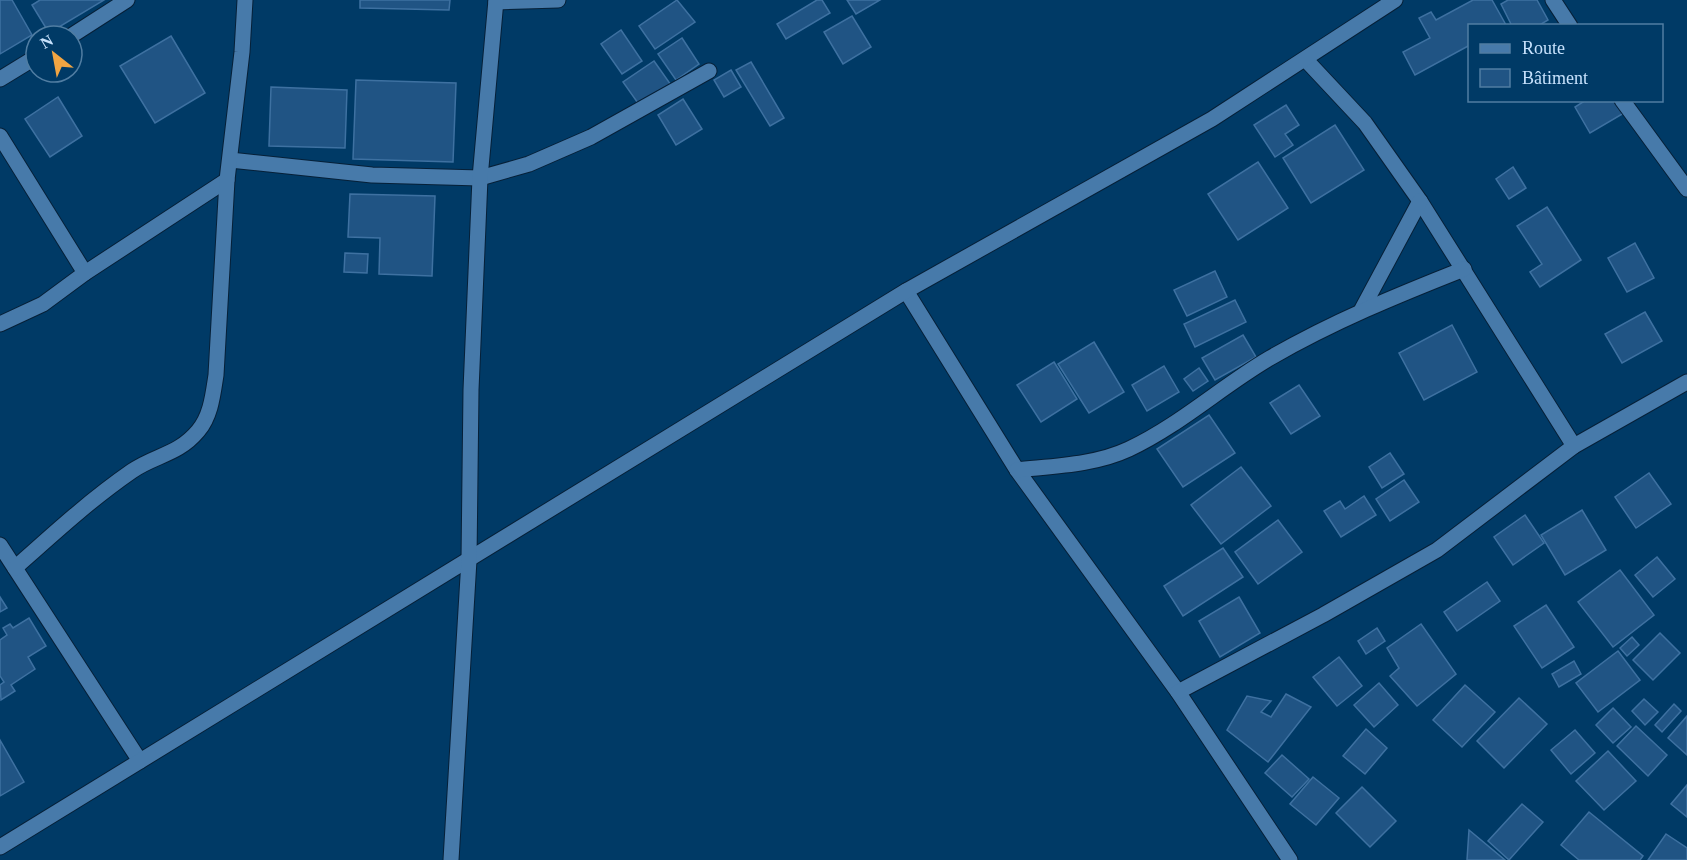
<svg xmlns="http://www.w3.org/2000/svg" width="1687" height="860" viewBox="0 0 1687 860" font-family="'Times New Roman',serif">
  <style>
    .building { fill: #205484; stroke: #3e71a1; stroke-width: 1.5 }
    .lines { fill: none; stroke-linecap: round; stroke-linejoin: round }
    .street-casing { stroke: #062038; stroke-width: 17 }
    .secondary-casing { stroke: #062038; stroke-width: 17 }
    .street { stroke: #477aaa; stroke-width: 15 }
    .secondary { stroke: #477aaa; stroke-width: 15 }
  </style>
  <rect width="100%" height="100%" fill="#003a66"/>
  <g class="building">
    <path d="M 0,0 L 12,0 L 32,35 L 0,54 Z"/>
    <path d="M 40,0 L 104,0 L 49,33 L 32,5 Z"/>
    <path d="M 360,0 L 450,0 L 449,10 L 360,8 Z"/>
    <path d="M 677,0 L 695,22 L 655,49 L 639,26 Z"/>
    <path d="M 817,0 L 822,0 L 830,13 L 786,39 L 777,24 Z"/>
    <path d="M 847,0 L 880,0 L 856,14 Z"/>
    <path d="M 1473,0 L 1492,0 L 1506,25 L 1470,26 L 1470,45 L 1415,75 L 1403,52 L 1430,38 L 1419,18 L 1431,12 L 1436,20 Z"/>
    <path d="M 1508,0 L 1537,0 L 1548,20 L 1538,26 L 1512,26 L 1501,4 Z"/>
    <path d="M 852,16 L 871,47 L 843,64 L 824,32 Z"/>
    <path d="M 621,30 L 642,61 L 622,74 L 601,44 Z"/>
    <path d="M 171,36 L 205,93 L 155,123 L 120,66 Z"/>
    <path d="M 682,38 L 699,64 L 676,80 L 658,54 Z"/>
    <path d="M 654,61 L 671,85 L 640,106 L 623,82 Z"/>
    <path d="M 751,62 L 784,118 L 770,126 L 736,70 Z"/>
    <path d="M 731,70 L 741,87 L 724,97 L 714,80 Z"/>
    <path d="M 356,80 L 456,83 L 453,162 L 353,159 Z"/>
    <path d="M 271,87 L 347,90 L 345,148 L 269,146 Z"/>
    <path d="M 58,97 L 82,136 L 50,157 L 25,119 Z"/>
    <path d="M 683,99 L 702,129 L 676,145 L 658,115 Z"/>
    <path d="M 1586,100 L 1616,100 L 1624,113 L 1590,133 L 1575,107 Z"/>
    <path d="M 1286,105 L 1299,125 L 1285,134 L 1293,145 L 1275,157 L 1254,125 Z"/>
    <path d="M 1335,125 L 1364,170 L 1311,203 L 1283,158 Z"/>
    <path d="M 1258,162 L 1288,208 L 1238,240 L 1208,194 Z"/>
    <path d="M 1513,167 L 1526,188 L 1509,199 L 1496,179 Z"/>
    <path d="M 350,194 L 435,196 L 432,276 L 379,274 L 380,238 L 348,237 Z"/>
    <path d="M 1547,207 L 1581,260 L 1540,287 L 1530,272 L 1542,264 L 1517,226 Z"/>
    <path d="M 1635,243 L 1654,278 L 1627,292 L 1608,258 Z"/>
    <path d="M 345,253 L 368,254 L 367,273 L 344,272 Z"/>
    <path d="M 1215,271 L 1227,297 L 1187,316 L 1174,290 Z"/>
    <path d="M 1235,300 L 1246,322 L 1195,347 L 1184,324 Z"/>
    <path d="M 1645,312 L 1662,341 L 1622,363 L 1605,334 Z"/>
    <path d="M 1452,325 L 1477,372 L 1424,400 L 1399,353 Z"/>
    <path d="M 1243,335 L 1256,357 L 1215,380 L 1202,358 Z"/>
    <path d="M 1094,342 L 1124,392 L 1089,413 L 1058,364 Z"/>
    <path d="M 1054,362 L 1077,399 L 1041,422 L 1017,385 Z"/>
    <path d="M 1164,366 L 1179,392 L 1147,411 L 1132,385 Z"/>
    <path d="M 1199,368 L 1208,381 L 1193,391 L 1184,379 Z"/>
    <path d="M 1299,385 L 1320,416 L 1291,434 L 1270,403 Z"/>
    <path d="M 1209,415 L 1235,453 L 1183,487 L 1157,449 Z"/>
    <path d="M 1390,453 L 1404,474 L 1382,488 L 1369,467 Z"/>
    <path d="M 1241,467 L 1271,506 L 1221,544 L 1191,505 Z"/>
    <path d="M 1649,473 L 1671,504 L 1636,528 L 1615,497 Z"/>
    <path d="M 1404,480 L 1419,502 L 1390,521 L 1376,499 Z"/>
    <path d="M 1364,496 L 1376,515 L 1341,537 L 1324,511 L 1340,501 L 1345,509 Z"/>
    <path d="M 1582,510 L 1606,550 L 1565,575 L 1541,535 Z"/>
    <path d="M 1525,515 L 1544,543 L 1513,565 L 1494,537 Z"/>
    <path d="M 1278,520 L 1302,552 L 1258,584 L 1235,552 Z"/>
    <path d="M 1223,548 L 1243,577 L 1183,616 L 1164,586 Z"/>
    <path d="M 1657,557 L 1675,579 L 1653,597 L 1635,575 Z"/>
    <path d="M 1620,570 L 1654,615 L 1613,647 L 1578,602 Z"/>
    <path d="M 1487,582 L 1500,601 L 1457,631 L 1444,612 Z"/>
    <path d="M 0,597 L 7,608 L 0,612 Z"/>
    <path d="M 1239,597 L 1260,633 L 1220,657 L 1199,621 Z"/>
    <path d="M 1546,605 L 1574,647 L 1542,668 L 1514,626 Z"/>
    <path d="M 29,618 L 46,646 L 28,657 L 35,669 L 11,685 L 15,691 L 1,700 L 0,685 L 4,682 L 0,676 L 0,640 L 7,635 L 3,628 L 10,624 L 13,628 Z"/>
    <path d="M 1421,624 L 1456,674 L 1417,706 L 1390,676 L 1399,668 L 1387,648 Z"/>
    <path d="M 1377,628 L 1385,641 L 1366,654 L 1358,641 Z"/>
    <path d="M 1660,633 L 1680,653 L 1653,680 L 1633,660 Z"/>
    <path d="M 1632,637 L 1639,645 L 1627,656 L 1620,648 Z"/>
    <path d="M 1618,651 L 1640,680 L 1598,712 L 1576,683 Z"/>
    <path d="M 1339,657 L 1362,686 L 1337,706 L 1313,677 Z"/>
    <path d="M 1574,661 L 1581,674 L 1559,687 L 1552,674 Z"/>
    <path d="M 1379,683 L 1398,705 L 1374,727 L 1354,705 Z"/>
    <path d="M 1465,685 L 1495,712 L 1462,747 L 1433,720 Z"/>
    <path d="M 1286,694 L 1311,707 L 1268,762 L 1227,730 L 1247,696 L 1271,701 L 1261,712 L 1271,717 Z"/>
    <path d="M 1519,698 L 1547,724 L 1504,768 L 1477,741 Z"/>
    <path d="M 1644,699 L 1658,712 L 1645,725 L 1632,711 Z"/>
    <path d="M 1674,704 L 1681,711 L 1662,732 L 1655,725 Z"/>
    <path d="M 1613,708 L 1631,727 L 1613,743 L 1596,725 Z"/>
    <path d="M 1687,716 L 1687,755 L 1668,738 Z"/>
    <path d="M 1636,726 L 1667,755 L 1648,776 L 1617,746 Z"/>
    <path d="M 1366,729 L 1387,748 L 1365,774 L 1343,756 Z"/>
    <path d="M 1575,730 L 1595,753 L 1571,774 L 1551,750 Z"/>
    <path d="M 0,740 L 24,782 L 0,796 Z"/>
    <path d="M 1608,751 L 1636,781 L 1604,810 L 1576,781 Z"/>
    <path d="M 1282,755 L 1309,779 L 1292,797 L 1265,773 Z"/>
    <path d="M 1313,777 L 1339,798 L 1316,825 L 1290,804 Z"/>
    <path d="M 1687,785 L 1687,817 L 1671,804 Z"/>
    <path d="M 1362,787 L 1396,821 L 1370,847 L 1336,813 Z"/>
    <path d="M 1522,804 L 1543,822 L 1509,860 L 1488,841 Z"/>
    <path d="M 1589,812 L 1643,856 L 1640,860 L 1579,860 L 1561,845 Z"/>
    <path d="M 1469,830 L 1505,860 L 1467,860 Z"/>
    <path d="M 1666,834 L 1687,848 L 1687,860 L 1648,860 Z"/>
  </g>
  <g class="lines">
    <g class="street-casing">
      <g id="street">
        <path d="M 1553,0 L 1570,26"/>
        <path d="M 496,2 L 558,0"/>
        <path d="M 71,36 L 127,0"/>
        <path d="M 1306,60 L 1365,123 L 1420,201 L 1574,446"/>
        <path d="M 0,79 L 36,57"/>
        <path d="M 1622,100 L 1687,189"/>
        <path d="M 0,136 L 85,273"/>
        <path d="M 230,160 L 372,175 L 480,178 L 529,164 L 591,137 L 709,71"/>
        <path d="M 906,291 L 1017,470 L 1178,692 L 1290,860"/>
        <path d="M 1362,309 L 1420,201"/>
        <path d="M 0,324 L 43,304 L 85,273 L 227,180"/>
        <path d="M 1017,470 C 1054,466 1095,465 1129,449 C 1180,425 1222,386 1270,358 C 1332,322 1398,295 1464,269"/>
        <path d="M 0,545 L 140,761"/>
        <path d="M 15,568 C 53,534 90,500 132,471 C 155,455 178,455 198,431 C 211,416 213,394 216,375 L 227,180 L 242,52 L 245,0"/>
        <path d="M 1178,692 L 1323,615 L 1437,550 L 1574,446 L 1687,382"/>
        <path d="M 0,847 L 906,291 L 1212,119 L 1395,0"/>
      </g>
    </g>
    <g class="secondary-casing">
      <path id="secondary" d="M 451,860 L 469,560 L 471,390 L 480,178 L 496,0"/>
    </g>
    <use href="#street" class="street"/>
    <use href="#secondary" class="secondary"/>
  </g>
  <rect x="1468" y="24" width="195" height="78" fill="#003a66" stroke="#507da2" stroke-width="1.5"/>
  <rect x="1480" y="44" width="30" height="9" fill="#477aaa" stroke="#507da2" stroke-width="1.5"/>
  <text x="1522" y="54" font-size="18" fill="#c7e2fd">Route</text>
  <rect x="1480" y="69" width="30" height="18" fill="#205484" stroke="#507da2" stroke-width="1.5"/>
  <text x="1522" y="84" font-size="18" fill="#c7e2fd">Bâtiment</text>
  <g transform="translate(54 54) rotate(329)"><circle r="28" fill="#003a66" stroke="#507da2" stroke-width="1.5"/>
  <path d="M0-4.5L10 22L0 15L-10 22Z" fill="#f2a542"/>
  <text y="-9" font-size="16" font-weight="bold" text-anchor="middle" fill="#c7e2fd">N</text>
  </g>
</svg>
